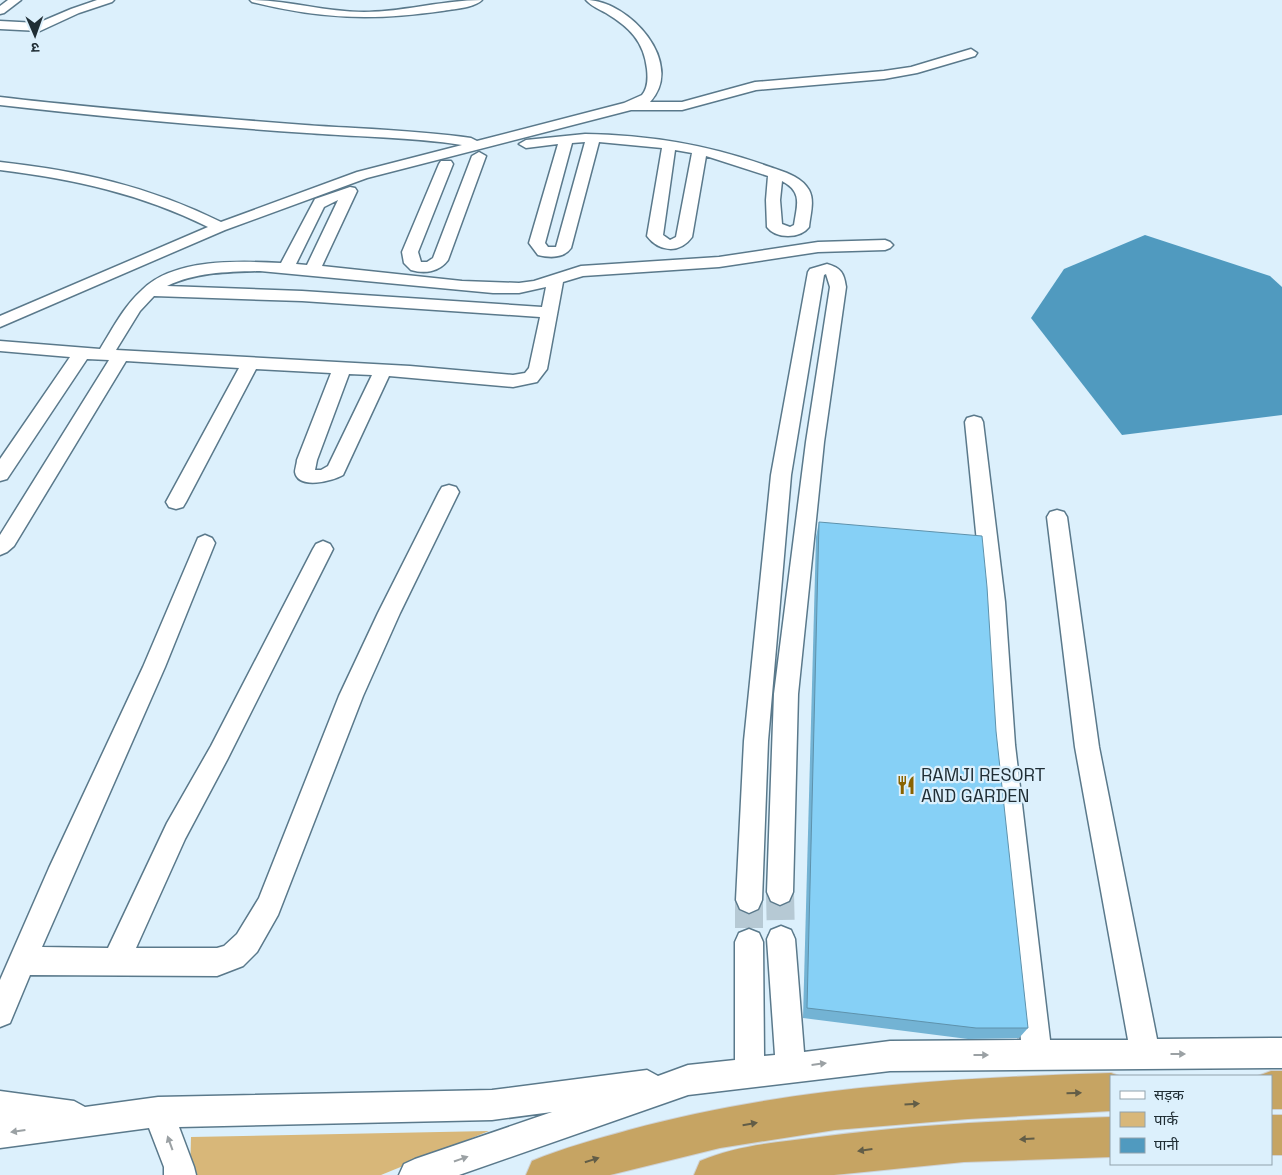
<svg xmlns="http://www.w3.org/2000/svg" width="1282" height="1175" viewBox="0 0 1282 1175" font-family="'Space Grotesk','Noto Sans Devanagari',sans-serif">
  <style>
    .green { fill: #d8b779 }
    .water { fill: #509abf }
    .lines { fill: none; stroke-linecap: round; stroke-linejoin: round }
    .minor-tunnel { stroke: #b6c9d4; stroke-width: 28; stroke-dasharray: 28 14; stroke-linecap: butt }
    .minor-casing { stroke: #5a798b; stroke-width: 3 }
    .highway-casing { stroke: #ced1d3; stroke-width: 2 }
    .minor { fill: #fff; fill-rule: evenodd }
    .highway { fill: #c6a463; fill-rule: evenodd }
    .wall { fill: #73b3d4 }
    .building { fill: #86d0f6; stroke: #5e92ac }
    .oneway { fill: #9ba1a4 }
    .oneway2 { fill: #625d47 }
    .labels { text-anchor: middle; stroke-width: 4.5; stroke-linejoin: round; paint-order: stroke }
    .poi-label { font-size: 18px; fill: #202e35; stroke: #dcf0fc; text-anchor: start }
  </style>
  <rect width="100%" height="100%" fill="#dcf0fc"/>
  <path class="green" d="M 489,1131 L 381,1175 L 190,1175 L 191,1137 Z"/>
  <path class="water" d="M 1145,235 L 1270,276 L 1282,287 L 1282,415 L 1122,435 L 1031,318 L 1064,269 Z"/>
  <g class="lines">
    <g class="minor-tunnel">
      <path d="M 780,892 L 781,939"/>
      <path d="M 749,900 L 749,942"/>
    </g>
    <g class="minor-casing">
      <g id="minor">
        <path d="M 8,0 L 21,0 L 4,13 L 0,14 L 0,6 Z"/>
        <path d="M 97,0 L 114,0 L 112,2 L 79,13 L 40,31 L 0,29 L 0,21 L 38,23 L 71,9 Z"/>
        <path d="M 250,0 C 288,0 325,12 364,12 C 404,12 442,0 482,0 C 474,8 453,9 442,11 C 372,21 321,19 252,2 Z"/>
        <path d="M 586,0 C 629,0 686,63 650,102 L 682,102 L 755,82 L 884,71 L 911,67 L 971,49 L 977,53 L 975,56 L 917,73 L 884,79 L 756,90 L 682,110 L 631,110 L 367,178 L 225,230 L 0,327 L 0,316 L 208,227 C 142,194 73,179 0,170 L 0,162 C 80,171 148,186 221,222 L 357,172 L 462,145 C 411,137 359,137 307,133 C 205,126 102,117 0,105 L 0,97 C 101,109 203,117 305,125 C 361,129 415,130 471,138 L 477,141 L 624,103 L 642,95 C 648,88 648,78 647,69 C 644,41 629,27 606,13 C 599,9 591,6 586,0 Z"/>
        <path d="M 585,134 C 649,135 710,145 770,167 C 784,172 801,176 809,190 C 815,201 810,215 809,227 C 800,239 776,239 767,227 L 766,200 L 768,176 L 706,156 L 692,237 C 680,254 659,252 647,236 L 662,148 L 599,142 L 571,248 C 564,258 550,258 538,255 L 529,243 L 558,144 L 526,148 L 519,144 L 526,140 ZM 585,142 L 556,247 L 548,247 L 545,243 L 572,143 ZM 675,150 L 692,153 L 676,237 L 670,240 L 663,235 ZM 782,181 C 803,192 797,205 794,225 L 790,227 L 782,224 L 780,200 Z"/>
        <path d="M 479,152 L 486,156 L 448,260 C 439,272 425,274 411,270 L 404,263 L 402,252 L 439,164 L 441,161 L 451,161 L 453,164 L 418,252 L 421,262 L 427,262 L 433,258 L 472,156 Z"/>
        <path d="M 350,187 L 355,188 L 357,191 L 322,266 L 462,281 L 519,283 L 534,281 L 581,266 L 719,257 L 818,242 L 885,240 L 890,242 L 893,245 L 890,248 L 885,250 L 818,252 L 719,267 L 583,276 L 563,282 L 547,369 L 537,382 L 513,387 L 389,376 L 343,475 C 333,481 298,490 295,472 C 295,469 297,463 297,460 L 331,373 L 256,369 L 186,502 L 183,507 L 176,509 L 169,507 L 166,502 L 239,368 L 126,361 L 14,546 L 7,552 L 0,555 L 0,535 L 109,360 L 87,359 L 7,479 L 0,481 L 0,459 L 70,357 L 0,351 L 0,341 L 100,349 C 113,328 124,306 142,290 C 174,258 239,261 281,263 L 315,199 ZM 338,200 L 307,265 L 296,264 L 324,207 ZM 260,271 L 493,293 L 519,293 L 546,287 L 542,307 L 302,291 L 167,286 C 197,272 227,272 260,271 ZM 154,296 L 302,301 L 540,317 L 529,368 L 525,373 L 513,375 L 410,366 L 116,350 L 140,311 ZM 349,374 L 372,375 L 328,466 L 321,470 L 315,470 L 317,460 Z"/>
        <path d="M 827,264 C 841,268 844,273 846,287 L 824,442 L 798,694 L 793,892 L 789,901 L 780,905 L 771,901 L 767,892 L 774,694 L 806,442 L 830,287 L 826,274 L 824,275 L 791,475 L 768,741 L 762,900 L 758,909 L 749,913 L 740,909 L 736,900 L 744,741 L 771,475 L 808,272 L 810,269 Z"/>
        <path d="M 974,416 L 981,418 L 983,422 L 1005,602 L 1015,745 L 1050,1040 L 1128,1040 L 1075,747 L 1047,517 L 1050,512 L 1057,510 L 1064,512 L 1067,517 L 1099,747 L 1157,1039 L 1282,1038 L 1282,1068 L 890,1071 L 688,1095 L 459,1175 L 399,1175 L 404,1164 L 415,1159 L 552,1112 L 492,1120 L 179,1127 L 194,1167 L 196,1175 L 164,1175 L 164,1167 L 149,1128 L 0,1148 L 0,1091 L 74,1101 L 85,1107 L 158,1097 L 492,1090 L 647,1070 L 658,1076 L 688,1065 L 735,1060 L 735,942 L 739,933 L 749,929 L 759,933 L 763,942 L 764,1056 L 775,1055 L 767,939 L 771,930 L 781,926 L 791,930 L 795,939 L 804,1052 L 890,1041 L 1021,1040 L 991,745 L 983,602 L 965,422 L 967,418 Z"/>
        <path d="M 449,485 L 456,487 L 459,492 L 400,613 L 363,696 L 278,915 L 257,952 L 243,966 L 217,976 L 30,975 L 10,1023 L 0,1027 L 0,980 L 49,868 L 143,667 L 198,538 L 205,535 L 212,538 L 215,543 L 165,667 L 42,947 L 108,948 L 167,823 L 211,746 L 313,549 L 316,544 L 323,541 L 330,544 L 333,549 L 227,760 L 185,839 L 136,948 L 217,948 L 224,946 L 237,934 L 259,898 L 339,696 L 378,613 L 439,492 L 442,487 Z"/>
      </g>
    </g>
    <g class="highway-casing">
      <g id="highway">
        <path d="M 1271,1071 L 1282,1071 L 1282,1109 L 1271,1109 L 1271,1076 L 1258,1076 Z"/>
        <path d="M 1111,1073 L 1119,1076 L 1111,1076 L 1111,1111 L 968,1119 L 835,1130 L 720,1148 L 610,1175 L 526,1175 L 532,1161 C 563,1148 597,1139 629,1130 C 786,1087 950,1078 1111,1073 Z"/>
        <rect x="1271" y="1115" width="11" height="40"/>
        <path d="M 1111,1117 L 1111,1157 L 964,1162 L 834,1175 L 694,1175 L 700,1161 C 737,1145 779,1142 819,1137 C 916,1124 1013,1120 1111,1117 Z"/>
      </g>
    </g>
    <use href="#minor" class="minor"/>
    <use href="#highway" class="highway"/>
  </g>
  <path class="wall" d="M 819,522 L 1028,1028 L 1019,1038 L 968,1039 L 803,1018 L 816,537 Z"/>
  <path class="building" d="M 819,522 L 982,536 L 987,587 L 996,731 L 1028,1028 L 976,1028 L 807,1008 Z"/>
  <defs><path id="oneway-solid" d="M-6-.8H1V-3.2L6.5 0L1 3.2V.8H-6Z" transform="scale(1.25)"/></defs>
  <g class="oneway">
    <use href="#oneway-solid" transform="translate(1178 1054)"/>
    <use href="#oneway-solid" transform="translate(981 1055)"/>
    <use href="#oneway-solid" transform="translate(819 1064) rotate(-7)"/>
    <use href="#oneway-solid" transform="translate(18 1131) rotate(172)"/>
    <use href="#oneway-solid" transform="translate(170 1143) rotate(-110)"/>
    <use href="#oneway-solid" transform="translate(461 1159) rotate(-19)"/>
  </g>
  <g class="oneway2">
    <use href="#oneway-solid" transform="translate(1074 1093) rotate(-2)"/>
    <use href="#oneway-solid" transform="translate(912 1104) rotate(-4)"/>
    <use href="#oneway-solid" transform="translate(750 1124) rotate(-10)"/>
    <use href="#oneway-solid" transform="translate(1027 1139) rotate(177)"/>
    <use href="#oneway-solid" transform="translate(865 1150) rotate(172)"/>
    <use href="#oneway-solid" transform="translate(592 1160) rotate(-18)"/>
  </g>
  <defs>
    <g id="restaurant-bare" transform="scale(1.5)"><path d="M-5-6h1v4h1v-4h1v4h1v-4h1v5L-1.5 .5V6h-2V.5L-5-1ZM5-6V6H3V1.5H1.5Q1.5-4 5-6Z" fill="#896300" stroke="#dcf0fc" stroke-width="2.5" paint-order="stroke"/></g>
  </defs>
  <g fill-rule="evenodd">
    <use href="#restaurant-bare" x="906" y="785"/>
  </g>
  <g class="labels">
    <g class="poi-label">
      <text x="921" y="781">RAMJI RESORT<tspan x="921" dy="21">AND GARDEN</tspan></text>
    </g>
  </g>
  <rect x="1110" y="1075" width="162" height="90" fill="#dcf0fc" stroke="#91a2ac"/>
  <rect x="1120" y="1091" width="25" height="8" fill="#ffffff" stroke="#91a2ac"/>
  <text x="1154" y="1100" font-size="15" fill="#202e35">सड़क</text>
  <rect x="1120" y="1112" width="25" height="15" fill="#d8b779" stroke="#91a2ac"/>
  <text x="1154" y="1125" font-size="15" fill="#202e35">पार्क</text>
  <rect x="1120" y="1138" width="25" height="15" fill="#509abf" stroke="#91a2ac"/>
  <text x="1154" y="1150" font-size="15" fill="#202e35">पानी</text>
  <g transform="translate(35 35) rotate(178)" stroke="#dcf0fc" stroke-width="4" paint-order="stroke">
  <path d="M0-4L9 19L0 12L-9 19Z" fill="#202e35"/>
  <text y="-8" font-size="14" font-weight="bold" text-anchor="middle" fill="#202e35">उ</text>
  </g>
</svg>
